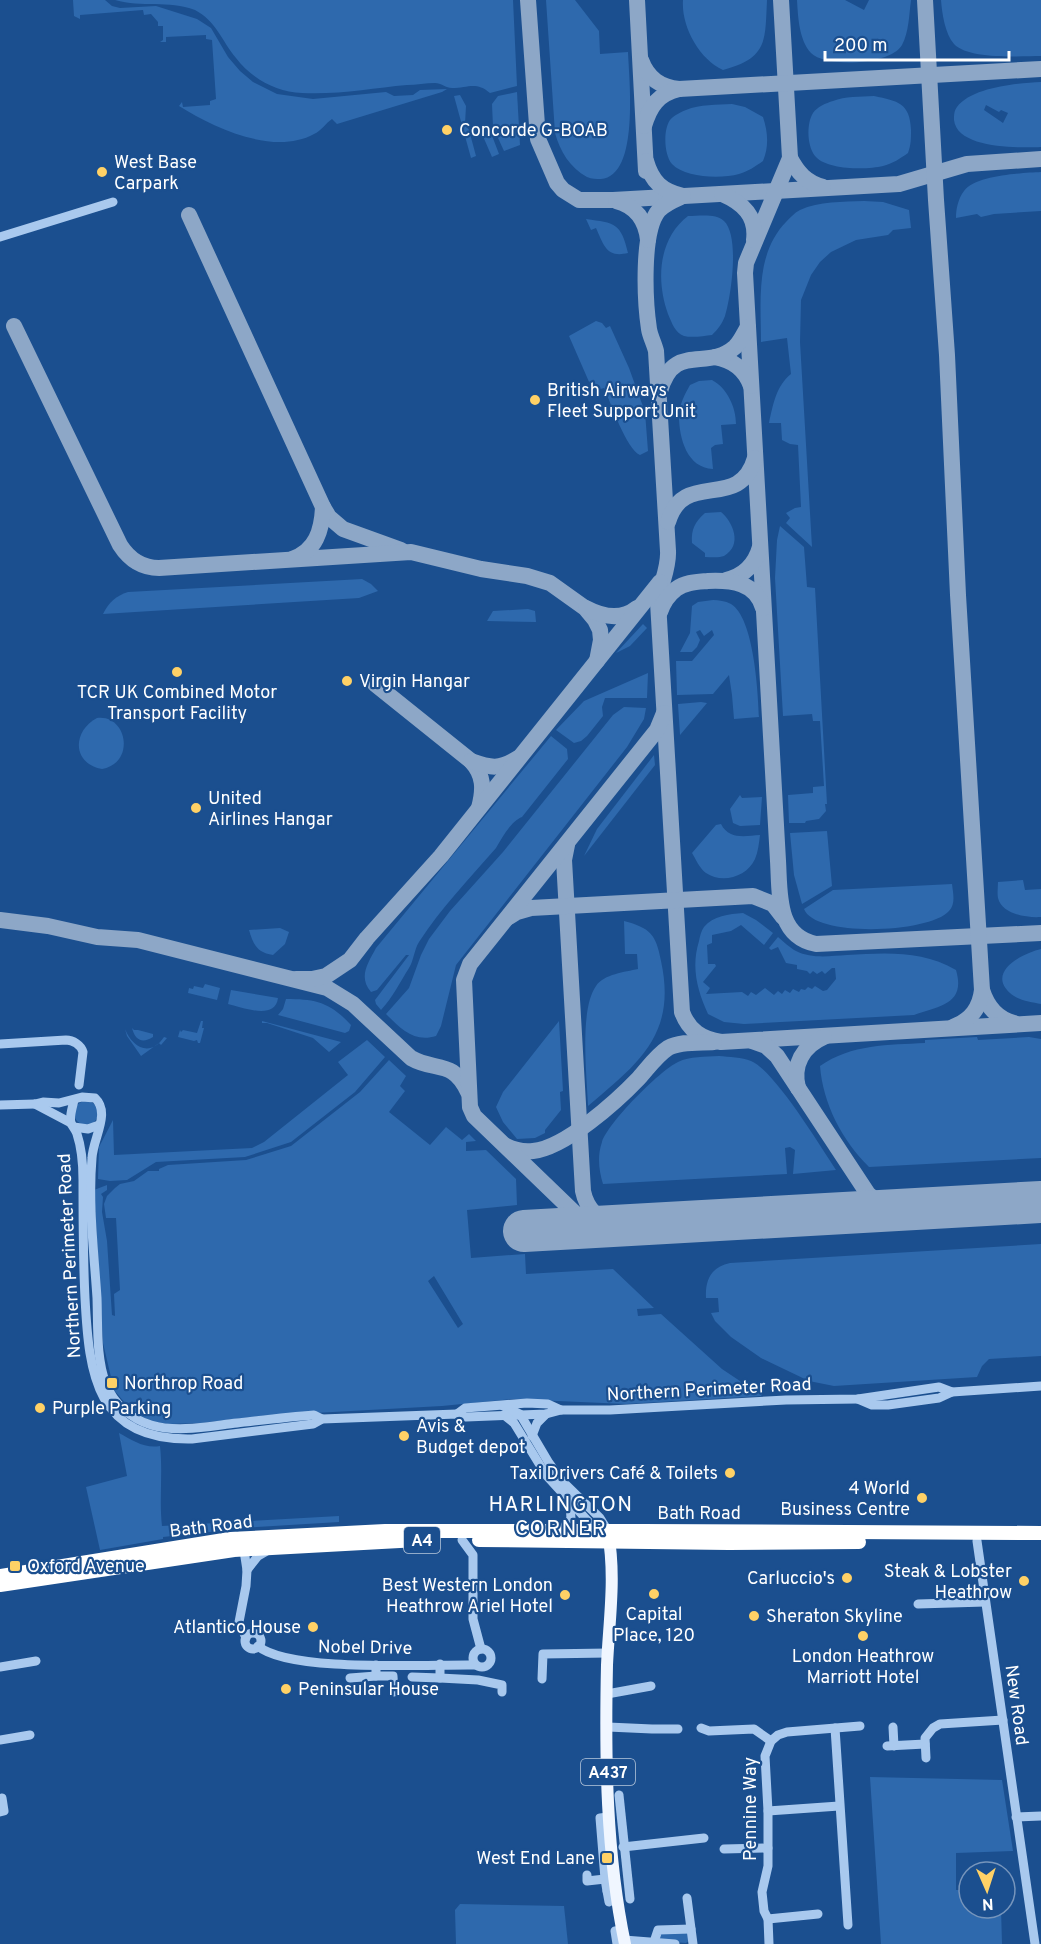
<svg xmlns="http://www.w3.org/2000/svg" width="1041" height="1944" viewBox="0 0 1041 1944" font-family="Overpass,sans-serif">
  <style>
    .green { fill: #2e69ad; fill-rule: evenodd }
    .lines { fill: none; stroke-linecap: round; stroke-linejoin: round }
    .taxiway { stroke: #8da7c7; stroke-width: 16 }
    .runway { stroke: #8da7c7; stroke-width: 42 }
    .minor { stroke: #a9c9ee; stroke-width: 9 }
    .major { stroke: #f0f6ff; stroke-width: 12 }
    .highway { stroke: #fff; stroke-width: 14 }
    .poi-dot { fill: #ffd166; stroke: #1b4f8f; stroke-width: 2 }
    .labels { text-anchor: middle; stroke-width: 4.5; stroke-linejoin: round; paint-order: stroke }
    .shield { fill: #1b4f8f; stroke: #bbcadd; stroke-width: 1.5 }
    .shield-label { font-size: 16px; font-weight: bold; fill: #fff }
    .poi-label { font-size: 18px; fill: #fff; stroke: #1b4f8f; text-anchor: start }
    .street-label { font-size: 18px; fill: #fff; stroke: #1b4f8f }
    .quarter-label { font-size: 21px; letter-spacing: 1.5px; fill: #fff; stroke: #1b4f8f }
  </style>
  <rect width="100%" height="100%" fill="#1b4f8f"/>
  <g class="green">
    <path d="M 73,0 L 105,0 L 112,6 L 120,8 L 156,6 L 197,19 L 211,28 L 228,57 L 240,71 L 253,82 L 277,94 L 313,99 L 386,92 L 394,96 L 413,95 L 420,90 L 447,89 L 442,92 L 337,124 L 332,119 C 326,123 321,131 314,134 C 274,156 214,128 179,106 L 182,102 L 183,107 L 210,105 L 210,101 L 216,99 L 212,40 L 206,39 L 206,35 L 166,37 L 166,42 L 160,42 L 163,40 L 163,26 L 158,26 L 158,22 L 151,14 L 144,15 L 143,10 L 80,15 L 80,19 L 74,16 Z"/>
    <path d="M 115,0 L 513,0 L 517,86 L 490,93 C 476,81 468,88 452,88 C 446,88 441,83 435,83 C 426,83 416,85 407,85 C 373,88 337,95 302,93 C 276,92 252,79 236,58 C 222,41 216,21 195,10 C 168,0 142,8 115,0 Z"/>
    <path d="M 546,0 L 575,0 L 599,31 L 600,54 L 628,52 C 629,79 640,176 601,179 C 596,179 592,179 587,177 C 570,168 560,151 555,133 Z"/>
    <path d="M 683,0 L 767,0 C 765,41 768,58 723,70 C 699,59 681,26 683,0 Z"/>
    <path d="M 797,0 L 845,0 L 864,10 L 869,0 L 911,0 C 909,15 909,32 902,45 C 891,65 826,68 811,53 C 799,40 798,17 797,0 Z"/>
    <path d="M 941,0 L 1041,0 L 1041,56 C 1020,56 969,60 954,44 C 945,34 942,13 941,0 Z"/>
    <path d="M 1041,82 L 1041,147 C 1020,148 957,149 954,120 C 954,115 954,111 957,107 C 972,87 1019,83 1041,82 ZM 986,105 L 999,112 L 1001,110 L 1008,113 L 1003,123 L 984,110 Z"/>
    <path d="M 517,92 L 520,145 L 504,151 L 493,127 L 492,104 L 498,96 Z"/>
    <path d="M 460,95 L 466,106 L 465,124 L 469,130 L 476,156 L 471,158 L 454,96 Z"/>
    <path d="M 874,96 C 898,101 910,103 911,130 C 911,139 911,145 908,153 C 901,158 892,164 883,166 C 867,170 828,170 816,157 C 807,148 806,124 813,113 C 817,107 826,103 833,101 C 845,96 860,97 874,96 Z"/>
    <path d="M 732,104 L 745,107 L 763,117 C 768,132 769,147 763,161 C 756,166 747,172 739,174 C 721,179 685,178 672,164 C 664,155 663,130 670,120 C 673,116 681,112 686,110 C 700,104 717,105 732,104 Z"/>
    <path d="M 486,133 L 487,135 L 491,133 L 499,154 L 492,157 L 482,134 Z"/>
    <path d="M 1041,172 L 1041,211 L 994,214 L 981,217 L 977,214 L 956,218 C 956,209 958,199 964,191 C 976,175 1022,173 1041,172 Z"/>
    <path d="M 864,201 L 883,202 L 909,210 L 911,228 L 893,230 L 888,235 L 856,240 L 831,252 L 820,262 L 811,275 L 801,300 L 800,342 L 812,547 L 786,523 L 790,518 L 786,513 L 795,508 L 801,507 L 798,445 L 790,444 L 782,440 L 781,423 L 769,423 C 773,405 776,386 791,374 L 787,338 L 761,342 C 761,301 755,254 786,222 C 790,218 794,213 800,210 C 819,201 843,202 864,201 Z"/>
    <path d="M 688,216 C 699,216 716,213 724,221 C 740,236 731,297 725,316 C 722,324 718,329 712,335 C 704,336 692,338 684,336 C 675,333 672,323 668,314 C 656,281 658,239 688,216 Z"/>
    <path d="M 586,219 C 615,223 621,223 628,253 C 607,258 604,246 596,228 L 591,230 Z"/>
    <path d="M 596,321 L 602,323 L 606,328 L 610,326 L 629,368 L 645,412 L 648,451 L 640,455 C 626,449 611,403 604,388 L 593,391 L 569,336 Z"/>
    <path d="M 712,380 C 727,388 736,407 736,424 L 721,425 L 723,444 L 715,445 L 711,448 L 713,469 C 687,468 679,438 679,416 C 679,405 685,394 690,385 L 699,381 Z"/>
    <path d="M 721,512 C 733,522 743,545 724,556 C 719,558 711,557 705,557 L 705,553 L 692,543 C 691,529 695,522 705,513 Z"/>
    <path d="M 780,526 L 804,547 L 807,587 L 815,588 L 827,804 L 825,804 L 826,811 L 819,819 L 806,821 L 805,823 L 789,823 L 788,795 L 813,793 L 813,787 L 824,786 L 820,721 L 813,721 L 812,714 L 783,716 L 775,578 L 777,540 Z"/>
    <path d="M 362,579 L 371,584 L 378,591 L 359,598 L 103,614 C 109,602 116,596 128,592 Z"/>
    <path d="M 713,600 C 719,600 725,601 731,604 C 754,618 758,691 759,717 L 734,719 L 732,695 L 729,675 L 713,694 L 677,695 L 676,661 L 692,661 L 714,635 L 712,630 L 704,636 L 700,630 L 696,632 L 700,640 L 697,647 L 692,652 L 680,652 L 690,633 L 692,606 L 698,602 Z"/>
    <path d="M 528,609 L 535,611 L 536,622 L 487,621 L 493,611 Z"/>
    <path d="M 643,624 L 647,628 L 630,646 L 616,653 Z"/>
    <path d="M 648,673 L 647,698 L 605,698 L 602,707 L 603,716 L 587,736 L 581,741 L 574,743 L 556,730 L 584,701 Z"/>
    <path d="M 701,702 L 707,703 L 680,735 L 678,704 Z"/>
    <path d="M 624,707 L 646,708 L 644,719 L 627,747 L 456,965 L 441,1026 L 436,1036 C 414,1043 400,1028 386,1014 L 409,988 L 421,955 L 429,939 L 450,911 L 503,852 L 613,715 Z"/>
    <path d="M 97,718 C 127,714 136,763 102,769 C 72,764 72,731 97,718 Z"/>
    <path d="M 551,736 L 567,749 L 568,759 L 522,817 C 511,821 502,838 496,848 C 469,879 441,908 419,942 C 414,950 414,960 409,968 C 400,982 393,997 381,1010 L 376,1004 L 375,1000 L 409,955 L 406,955 L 377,990 L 371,992 C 358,977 368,963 376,948 Z"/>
    <path d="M 654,755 L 655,765 L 584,856 L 597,829 Z"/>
    <path d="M 740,795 L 742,798 L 762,797 L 760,825 L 740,826 L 733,823 L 730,809 Z"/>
    <path d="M 721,824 C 729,840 745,836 760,835 C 759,843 758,852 755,859 C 747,877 722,884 706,873 C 699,868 696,859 692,853 L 716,825 Z"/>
    <path d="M 827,831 L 832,886 L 802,904 L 794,875 L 790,833 Z"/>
    <path d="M 1023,880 L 1025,890 L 1041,889 L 1041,917 C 1026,918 1002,914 998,898 C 997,893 998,887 998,882 Z"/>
    <path d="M 952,884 C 953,893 956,904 949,911 C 930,933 815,938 804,909 L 833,890 Z"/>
    <path d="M 743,913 L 756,920 L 773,933 L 764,945 L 741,925 L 731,931 L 712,935 L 712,943 L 707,945 L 708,964 L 715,964 L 716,966 L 703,982 L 710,988 L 706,994 L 742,992 L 748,996 L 751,992 L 756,995 L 765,988 L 774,995 L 778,991 L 782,994 L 785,990 L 790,993 L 793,989 L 799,992 L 801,989 L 805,990 L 808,987 L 812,989 L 815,986 L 823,991 L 827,990 L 836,979 L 835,968 L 832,968 L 825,974 L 822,971 L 817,974 L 813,971 L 810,974 L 807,971 L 797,969 L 797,965 L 786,963 L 778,947 L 771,950 L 769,948 L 778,937 C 783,941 790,948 796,951 C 812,959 830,956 847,955 C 885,953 922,950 956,970 C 966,1004 940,1006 914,1015 L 744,1024 L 724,1022 L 708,1014 C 697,990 691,967 699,941 C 700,936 701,931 704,927 C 713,916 729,914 743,913 Z"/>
    <path d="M 624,921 C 650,928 656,934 661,961 C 677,1034 639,1063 588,1106 C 587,1077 579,1010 596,986 C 604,974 625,972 638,969 L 637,954 L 625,954 Z"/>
    <path d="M 280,928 L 289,932 L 285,944 L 273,955 C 257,953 253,944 249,930 Z"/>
    <path d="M 1041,949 L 1041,1004 C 1031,1002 1017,1000 1010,993 C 986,971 1024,953 1041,949 Z"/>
    <path d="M 205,984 L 220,988 L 217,1000 L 188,993 L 189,988 L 193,989 L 194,986 L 203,988 Z"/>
    <path d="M 231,990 L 278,998 C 275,1021 242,1007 228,1004 Z"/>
    <path d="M 286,999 C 315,999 330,1002 351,1025 L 349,1031 L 345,1033 L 278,1015 L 283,1009 Z"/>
    <path d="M 201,1021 L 203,1021 L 202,1028 L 204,1028 L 200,1043 L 198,1043 L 197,1040 L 194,1041 L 178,1037 L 180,1030 L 181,1032 L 183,1030 L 197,1033 Z"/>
    <path d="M 262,1021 L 341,1042 L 329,1052 L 313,1038 L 267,1023 L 262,1023 Z"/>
    <path d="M 559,1021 L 563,1091 L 560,1092 L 561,1110 L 545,1130 L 545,1133 L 535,1138 L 517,1139 L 503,1122 L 496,1107 L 503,1092 Z"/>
    <path d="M 132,1028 L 134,1030 L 138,1030 L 153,1034 L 153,1037 C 142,1044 135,1040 132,1028 Z"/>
    <path d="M 125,1029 C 132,1047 150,1058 164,1037 L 167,1038 L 161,1045 L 159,1043 L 141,1056 L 127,1036 Z"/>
    <path d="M 977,1037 L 978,1040 L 1029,1037 L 1041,1039 L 1041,1158 L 869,1167 C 842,1140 823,1104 820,1066 C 851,1044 889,1045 925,1043 L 925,1040 Z"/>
    <path d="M 367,1040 L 385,1057 L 355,1092 L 291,1142 L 245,1157 L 156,1162 L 127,1180 L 110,1181 L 98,1179 L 99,1147 L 113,1120 L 114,1155 L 252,1148 L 264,1142 L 348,1075 L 338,1062 Z"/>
    <path d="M 719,1056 C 729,1057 742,1057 751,1061 C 774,1070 821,1147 836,1170 L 793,1174 L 795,1150 L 790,1147 L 785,1148 L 787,1174 L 603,1184 C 599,1171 597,1156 602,1142 C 608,1123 659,1071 678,1062 C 690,1056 705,1057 719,1056 Z"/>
    <path d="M 389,1060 L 406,1076 L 400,1086 L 405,1091 L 389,1112 L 430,1145 L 446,1127 L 462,1140 L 469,1134 L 476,1141 L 466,1142 L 466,1151 L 486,1150 L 516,1179 L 517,1205 L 467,1210 L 471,1258 L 525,1254 L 526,1274 L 613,1269 L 654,1308 L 637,1309 L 638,1316 L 661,1314 L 722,1369 L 740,1381 L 743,1387 L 755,1389 L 763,1393 L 761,1396 L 626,1404 L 512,1399 L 442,1406 L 260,1416 L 201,1423 L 168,1424 L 150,1421 L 130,1409 L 114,1390 L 103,1343 L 94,1190 L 107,1185 L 107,1190 L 101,1194 L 103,1197 L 102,1212 L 107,1241 L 112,1315 L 115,1316 L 114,1294 L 120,1290 L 116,1218 L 106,1218 L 104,1204 L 107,1196 L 115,1188 L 120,1184 L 134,1181 L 148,1171 L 159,1171 L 159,1169 L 168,1165 L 246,1160 L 291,1146 L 360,1092 ZM 434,1276 L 463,1324 L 458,1328 L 428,1281 Z"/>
    <circle cx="86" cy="1113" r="12"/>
    <path d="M 1041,1244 L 1041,1356 L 989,1359 L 982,1366 L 977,1377 L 834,1386 L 809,1381 L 761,1358 L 731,1337 L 715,1321 L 711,1313 L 719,1312 L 718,1298 L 706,1298 C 705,1280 711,1267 730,1263 Z"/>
    <path d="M 119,1433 C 132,1440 145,1449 160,1446 C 163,1473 159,1500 162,1526 L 339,1516 L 339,1522 L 257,1527 L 163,1537 L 163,1539 L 100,1550 L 86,1487 L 127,1476 Z"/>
    <path d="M 870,1777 L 1002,1780 L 1013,1851 L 956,1853 L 956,1890 L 969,1890 L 969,1908 L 1001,1908 L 1002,1944 L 881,1944 Z"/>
    <path d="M 460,1904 L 564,1906 L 568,1944 L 456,1944 L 455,1910 Z"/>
    <path d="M 658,1933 L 689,1933 L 689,1941 L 686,1943 L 661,1941 Z"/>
  </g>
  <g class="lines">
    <g class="taxiway">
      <path d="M 528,0 L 538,139 L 557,183 L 563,190 L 579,200 L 613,200 L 899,184 L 967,164 L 1041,159"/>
      <path d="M 637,0 L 646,171"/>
      <path d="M 781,0 L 790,158 L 746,263 L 745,273 L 778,861 C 780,893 776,936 816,944 L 1041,933"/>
      <path d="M 925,0 L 936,200 L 947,355 L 958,595 L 982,990 C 987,1006 997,1019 1014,1023"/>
      <path d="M 641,60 C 648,79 661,87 679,89"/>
      <path d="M 644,126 C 650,106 658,94 679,89 L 1041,69"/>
      <path d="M 790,158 C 798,173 806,182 823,187"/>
      <path d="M 646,161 C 652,182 662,191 683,196 C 674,200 666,203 659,210 C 641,231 645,302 649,329 C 650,336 654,343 656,351 L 668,551 C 669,569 660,584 658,602 L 682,1012 C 689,1031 702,1039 721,1042 L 1041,1023"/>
      <path d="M 722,194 C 743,203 757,216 754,240"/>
      <path d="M 616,201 C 636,206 646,221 648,240"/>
      <path d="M 189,215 L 323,507 L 329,517 L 343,529 L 401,550"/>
      <path d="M 14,326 L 120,545 C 129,559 141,568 159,568 L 411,552 L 481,569 L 527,576 L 550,583 L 585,608 L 595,620 L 600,630 L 601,640 L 597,661"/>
      <path d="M 715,357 C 733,360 745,369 751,386"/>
      <path d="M 660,391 C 674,341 707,372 735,347 C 741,341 744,333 748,327"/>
      <path d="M 668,522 C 684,468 739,513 755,458"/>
      <path d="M 292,559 C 316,551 322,530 323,507"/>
      <path d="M 726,580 C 744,576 755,565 760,547"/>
      <path d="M 586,608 C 603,617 621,621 637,608"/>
      <path d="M 660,612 C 663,603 668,595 676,589 C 686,582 696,582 708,581 C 731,580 756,582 763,608"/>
      <path d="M 375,684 L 471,761 C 484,775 484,789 479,808"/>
      <path d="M 471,761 C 491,768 499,770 518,758"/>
      <path d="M 567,845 L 564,860 L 583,1191 C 587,1211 600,1221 620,1226"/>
      <path d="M 509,917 L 517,912 L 531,908 L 753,896 L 773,904 L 783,917"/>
      <path d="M 0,920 L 48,926 L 97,937 L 138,940 L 327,988 L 353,1004 L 411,1058 C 435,1072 453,1059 468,1092"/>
      <path d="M 296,979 L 312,979 L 326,976 L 350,960 L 367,938 L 441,856 L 660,582"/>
      <path d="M 953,1027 C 971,1020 980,1008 982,990"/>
      <path d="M 752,1041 L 766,1046 L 777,1056 L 868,1194 L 879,1203 L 898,1210"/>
      <path d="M 798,1088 C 792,1065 803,1046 824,1037"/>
      <path d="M 506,1146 C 514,1150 523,1152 533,1151 C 565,1148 617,1101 639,1078 C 648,1068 656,1056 668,1048 C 680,1041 700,1043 714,1042"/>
      <path d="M 603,1227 L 590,1224 L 581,1219 L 474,1116 L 470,1107 L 464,980 L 470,964 L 657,730 L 664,713"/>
    </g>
    <path class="runway" d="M 524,1231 L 1041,1202"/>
    <g class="minor">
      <path d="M 0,237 L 113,202"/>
      <path d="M 0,1044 L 66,1040 C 73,1040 81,1045 83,1052 L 79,1085"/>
      <path d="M 74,1100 C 73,1106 69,1116 71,1123 C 72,1126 76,1130 77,1134 C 82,1149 83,1164 83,1180 C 83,1219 83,1259 85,1298 C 89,1375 96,1441 192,1439 L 313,1424 L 322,1419 L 457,1414 L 466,1417 L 546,1414 L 561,1410 L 610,1410 L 786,1400 L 858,1399 L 939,1387 L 952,1392 L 1041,1386"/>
      <path d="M 35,1104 L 71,1123"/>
      <path d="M 0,1105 L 35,1104 L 43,1102 L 59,1103 L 82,1097 L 95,1098 C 111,1113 93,1138 92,1158 C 88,1204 94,1252 97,1298 C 98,1326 96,1358 106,1384 C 114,1404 131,1419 151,1425 C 178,1433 210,1426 237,1423 C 263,1420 288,1417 314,1415 L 322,1419"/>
      <path d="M 74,1127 L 88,1129 L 99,1125"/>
      <path d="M 858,1399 L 872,1405 L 888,1405 L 939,1398 L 952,1392"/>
      <path d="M 503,1406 L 520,1414 L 549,1463 L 562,1481 L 600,1518 L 608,1531"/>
      <path d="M 457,1414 L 465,1408 L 527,1403 L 548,1404 L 561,1410"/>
      <path d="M 504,1415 L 514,1423 L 546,1475 L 597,1531"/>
      <path d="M 532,1436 L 537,1423 L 546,1414"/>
      <path d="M 560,1531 L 571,1519 L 570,1502"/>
      <path d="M 462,1540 L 473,1555 L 473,1619 L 481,1649"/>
      <path d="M 977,1541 L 1035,1944"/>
      <path d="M 243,1544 L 247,1570 L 246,1586 L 239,1622 L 246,1638"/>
      <path d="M 247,1570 L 258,1556 L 270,1549"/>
      <path d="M 918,1604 L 985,1602"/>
      <circle cx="253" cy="1641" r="8"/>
      <path d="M 258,1646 C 289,1673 430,1664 475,1665"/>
      <circle cx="482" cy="1658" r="9"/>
      <path d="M 440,1664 L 440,1678 L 478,1680 L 502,1685 L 502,1692"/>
      <path d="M 376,1665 L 376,1676 L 393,1676 L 394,1692"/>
      <path d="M 0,1667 L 36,1661"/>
      <path d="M 412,1677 L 440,1678"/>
      <path d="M 350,1678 L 376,1676"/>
      <path d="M 542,1679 L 543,1654 L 608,1653"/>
      <path d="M 607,1694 L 651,1686"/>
      <path d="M 608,1727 L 652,1729 L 678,1729"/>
      <path d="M 893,1727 L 894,1746"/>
      <path d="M 701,1728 L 709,1731 L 754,1729 L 771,1741"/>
      <path d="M 835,1728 L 848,1925"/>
      <path d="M 0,1740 L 30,1735"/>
      <path d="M 887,1746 L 925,1744"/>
      <path d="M 926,1758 L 925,1738 L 933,1728 L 940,1724 L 1003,1720"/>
      <path d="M 619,1795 L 630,1899"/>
      <path d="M 768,1811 L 839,1806"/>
      <path d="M 0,1812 L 4,1811 L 2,1798"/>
      <path d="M 1016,1817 L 1041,1816"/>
      <path d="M 623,1847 L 704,1838"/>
      <path d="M 724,1849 L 768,1848"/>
      <path d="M 587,1875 L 587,1881 L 605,1879 L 607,1891"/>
      <path d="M 605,1879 L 600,1818 L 608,1817"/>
      <path d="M 687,1898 L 693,1944"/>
      <path d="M 609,1902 L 607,1891 L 613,1890"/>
      <path d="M 768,1919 L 818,1914"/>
      <path d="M 624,1940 L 675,1944"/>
      <path d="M 654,1942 L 658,1930 L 691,1929"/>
      <path d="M 617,1944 L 615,1931 L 622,1930"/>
      <path d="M 769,1944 L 768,1919 L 764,1911 L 762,1892 L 768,1866 L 768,1811 L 765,1756 L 771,1741 L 778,1735 L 787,1732 L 860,1726"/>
    </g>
    <path class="major" d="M 608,1533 C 616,1577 609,1621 607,1665 C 605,1758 606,1853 625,1944"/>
    <g class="highway">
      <path d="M 479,1540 L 729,1543 L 859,1542"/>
      <path d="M 0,1576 L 230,1539 L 385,1531 L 641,1531 L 1041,1533"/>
      <path d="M 0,1585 L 234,1550 L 418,1540"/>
    </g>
  </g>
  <g class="poi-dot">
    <circle cx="447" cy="130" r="6"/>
    <circle cx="102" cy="172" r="6"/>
    <circle cx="535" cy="400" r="6"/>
    <circle cx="177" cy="672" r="6"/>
    <circle cx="347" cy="681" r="6"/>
    <circle cx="196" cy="808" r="6"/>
    <rect x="106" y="1377" width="12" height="12" rx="3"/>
    <circle cx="40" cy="1408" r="6"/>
    <circle cx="404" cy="1436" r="6"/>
    <circle cx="730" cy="1473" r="6"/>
    <circle cx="922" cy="1498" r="6"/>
    <rect x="9" y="1560" width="12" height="12" rx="3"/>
    <circle cx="847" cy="1578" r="6"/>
    <circle cx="1024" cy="1581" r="6"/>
    <circle cx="654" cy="1594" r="6"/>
    <circle cx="565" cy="1595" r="6"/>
    <circle cx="754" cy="1616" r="6"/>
    <circle cx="313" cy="1627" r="6"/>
    <circle cx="863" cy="1636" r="6"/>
    <circle cx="286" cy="1689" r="6"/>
    <rect x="601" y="1852" width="12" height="12" rx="3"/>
  </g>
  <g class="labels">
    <g class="shield">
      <rect x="404" y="1527" width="36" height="26" rx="4.5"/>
      <rect x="581" y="1759" width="54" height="26" rx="4.5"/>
    </g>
    <g class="shield-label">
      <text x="422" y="1546">A4</text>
      <text x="608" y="1778">A437</text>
    </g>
    <g class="poi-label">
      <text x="459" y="136">Concorde G-BOAB</text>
      <text x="114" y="168">West Base<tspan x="114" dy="21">Carpark</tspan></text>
      <text x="547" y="396">British Airways<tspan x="547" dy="21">Fleet Support Unit</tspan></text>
      <text x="359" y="687">Virgin Hangar</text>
      <text x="177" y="698" text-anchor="middle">TCR UK Combined Motor<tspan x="177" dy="21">Transport Facility</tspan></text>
      <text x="208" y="804">United<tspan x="208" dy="21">Airlines Hangar</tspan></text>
      <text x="124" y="1389">Northrop Road</text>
      <text x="52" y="1414">Purple Parking</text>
      <text x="416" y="1432">Avis &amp;<tspan x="416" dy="21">Budget depot</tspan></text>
      <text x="718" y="1479" text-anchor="end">Taxi Drivers Café &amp; Toilets</text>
      <text x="910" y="1494" text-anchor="end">4 World<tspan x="910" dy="21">Business Centre</tspan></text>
      <text x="27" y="1572">Oxford Avenue</text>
      <text x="1012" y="1577" text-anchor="end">Steak &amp; Lobster<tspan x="1012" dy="21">Heathrow</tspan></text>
      <text x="835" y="1584" text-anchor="end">Carluccio's</text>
      <text x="553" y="1591" text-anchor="end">Best Western London<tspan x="553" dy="21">Heathrow Ariel Hotel</tspan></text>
      <text x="654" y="1620" text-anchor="middle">Capital<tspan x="654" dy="21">Place, 120</tspan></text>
      <text x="766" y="1622">Sheraton Skyline</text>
      <text x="301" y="1633" text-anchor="end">Atlantico House</text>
      <text x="863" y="1662" text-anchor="middle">London Heathrow<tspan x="863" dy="21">Marriott Hotel</tspan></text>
      <text x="298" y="1695">Peninsular House</text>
      <text x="595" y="1864" text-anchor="end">West End Lane</text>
    </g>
    <g class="street-label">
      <text transform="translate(69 1256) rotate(-93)" y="6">Northern Perimeter Road</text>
      <text transform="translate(709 1389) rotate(-3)" y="6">Northern Perimeter Road</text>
      <text x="699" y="1519">Bath Road</text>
      <text transform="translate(211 1526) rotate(-7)" y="6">Bath Road</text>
      <text transform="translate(365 1647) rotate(1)" y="6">Nobel Drive</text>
      <text transform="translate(1017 1705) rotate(82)" y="6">New Road</text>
      <text transform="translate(750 1809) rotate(-90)" y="6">Pennine Way</text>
    </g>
    <g class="quarter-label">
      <text x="561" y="1511">HARLINGTON<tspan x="561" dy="24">CORNER</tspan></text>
    </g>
  </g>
  <g transform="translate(987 1890) rotate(177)"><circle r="28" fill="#1b4f8f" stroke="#7695bc" stroke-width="1.5"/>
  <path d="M0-4.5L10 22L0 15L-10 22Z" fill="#ffd166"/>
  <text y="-9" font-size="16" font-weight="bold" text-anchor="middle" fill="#ffffff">N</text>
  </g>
  <path d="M825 51v9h184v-9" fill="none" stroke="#ffffff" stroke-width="3"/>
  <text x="834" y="51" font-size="18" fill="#ffffff" stroke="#1b4f8f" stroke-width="4.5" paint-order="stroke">200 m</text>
</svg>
